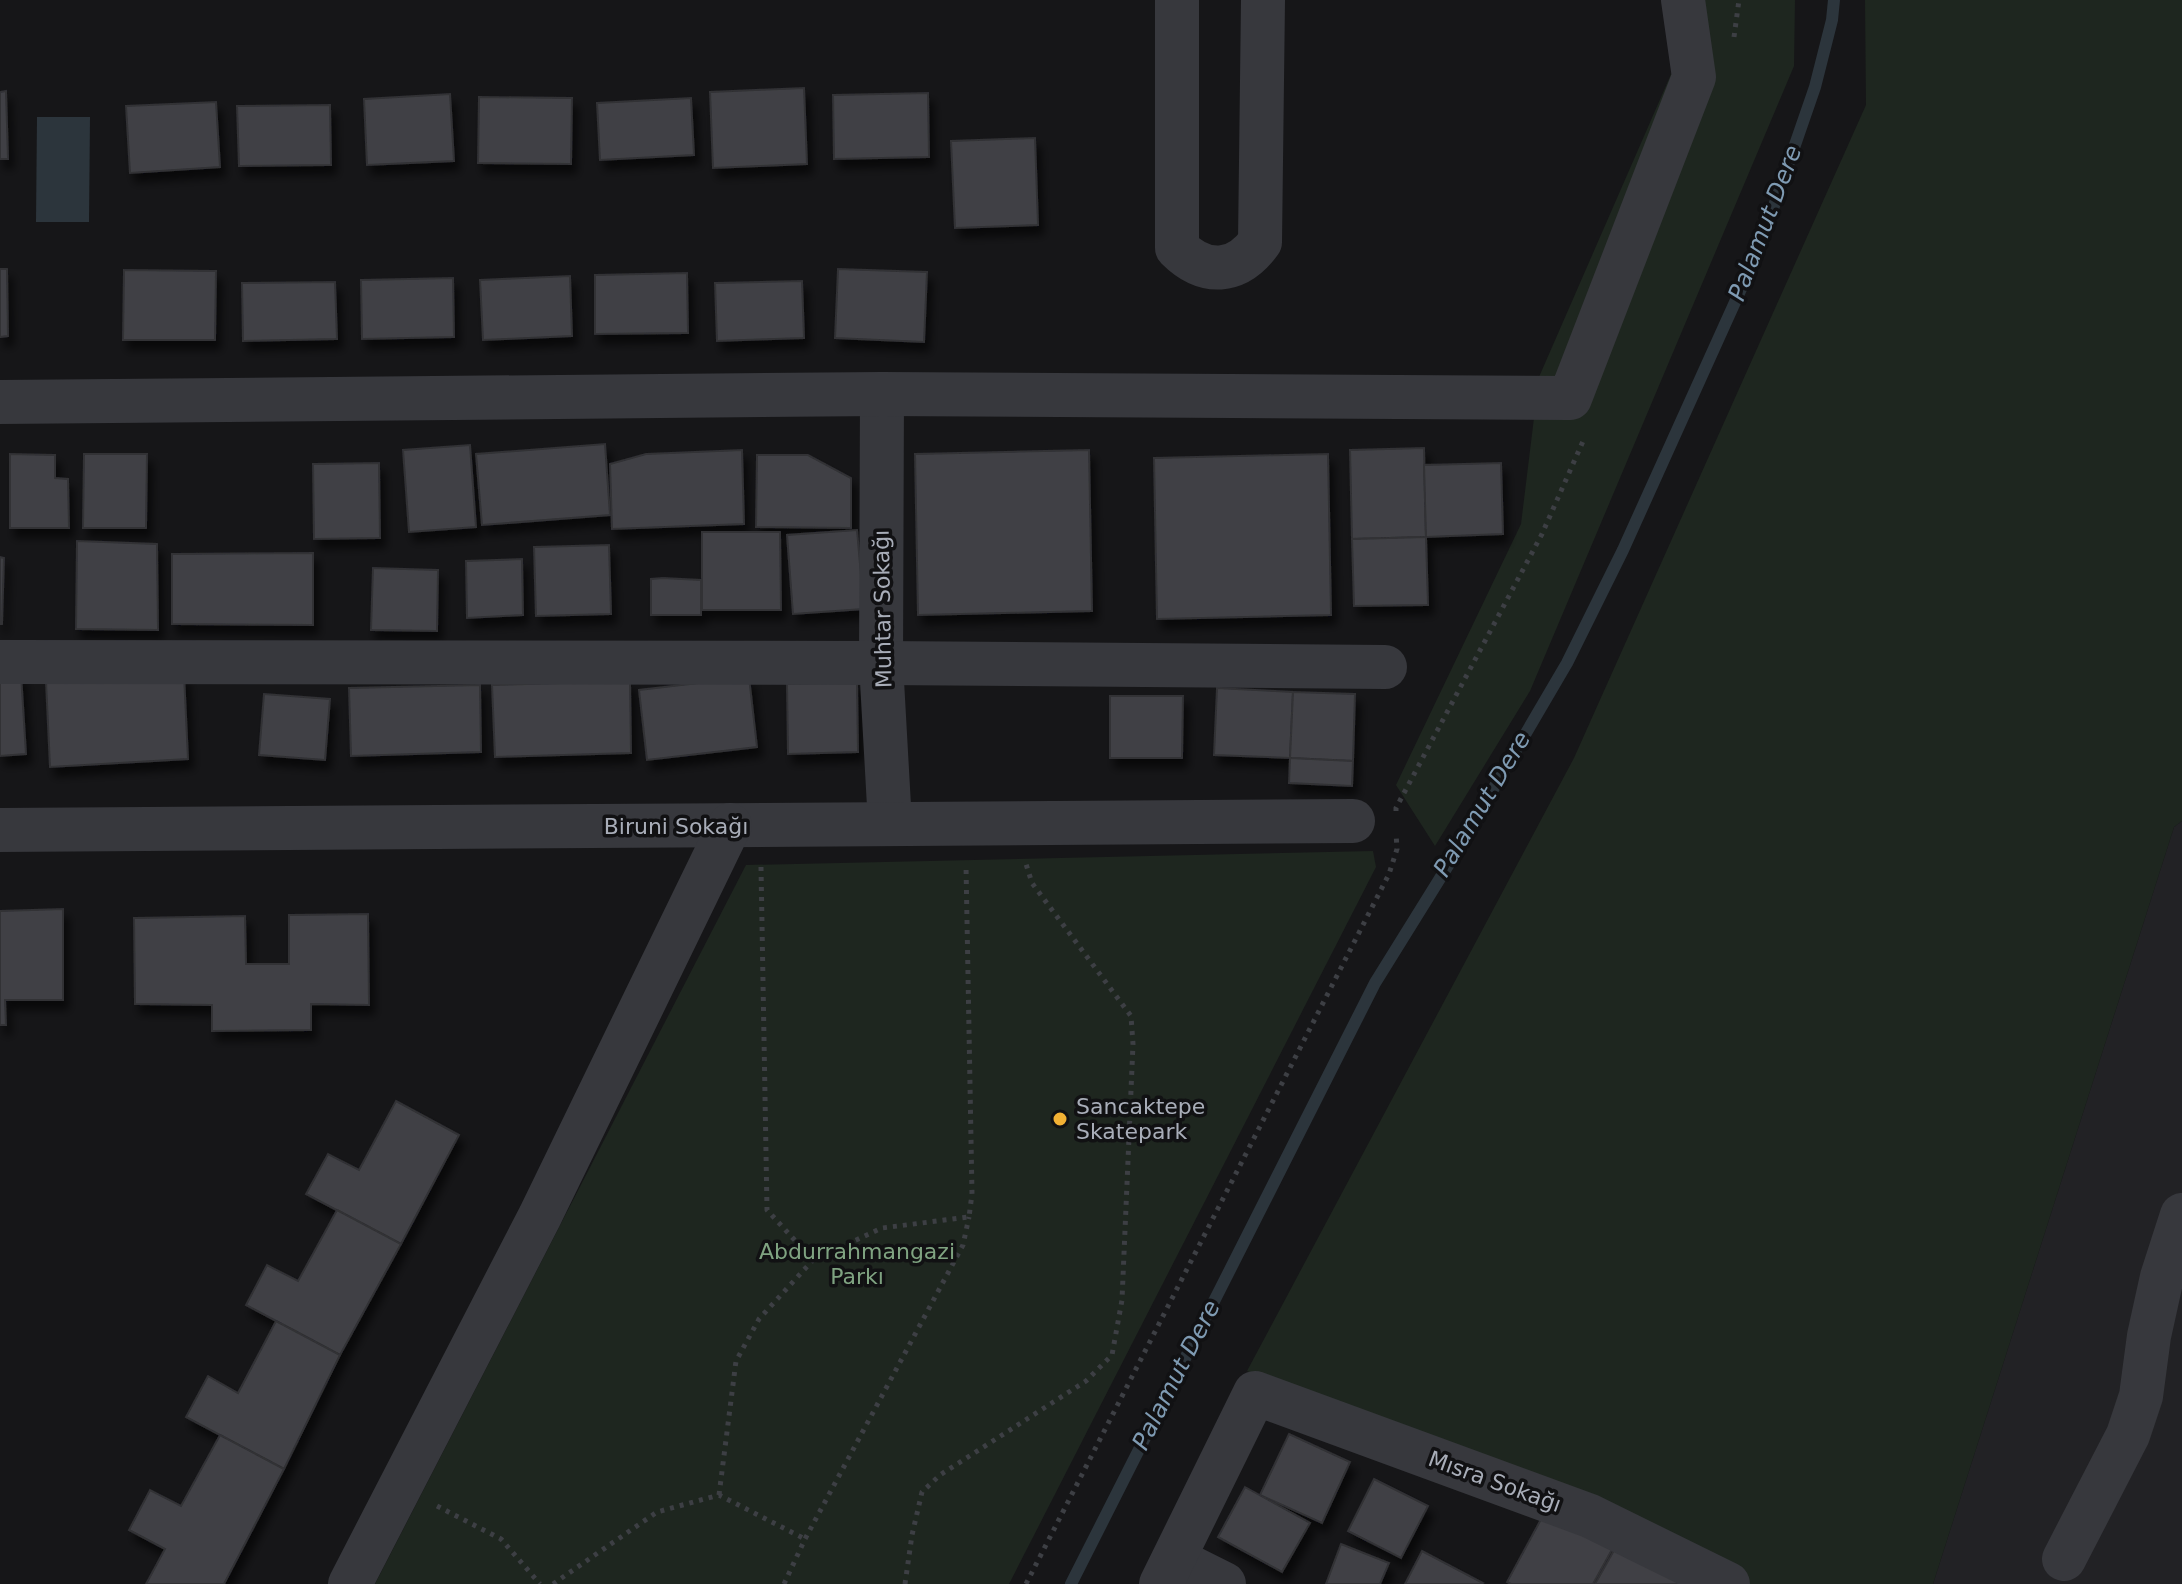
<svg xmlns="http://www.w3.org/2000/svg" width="2182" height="1584" viewBox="0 0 2182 1584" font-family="'DejaVu Sans',sans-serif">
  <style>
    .built { fill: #222225 }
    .green { fill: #1e261f }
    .water { fill: #2c353c }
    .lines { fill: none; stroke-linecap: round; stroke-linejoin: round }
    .stream { stroke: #2c353c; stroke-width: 12 }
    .building { fill: #404145; stroke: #303034; stroke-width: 2; filter: url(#shadow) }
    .path { stroke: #3d3f44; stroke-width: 5; stroke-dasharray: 4 6; stroke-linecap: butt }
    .minor { stroke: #37383d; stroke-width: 44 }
    .poi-dot { fill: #f2b134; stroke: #111113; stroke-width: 3 }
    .labels { text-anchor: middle; stroke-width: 7; stroke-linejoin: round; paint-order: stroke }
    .street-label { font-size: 22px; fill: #a8adb8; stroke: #111113 }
    .poi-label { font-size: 22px; fill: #a8adb8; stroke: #111113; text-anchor: start }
    .park-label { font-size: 22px; fill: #7fa381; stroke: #111113 }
    .water-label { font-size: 24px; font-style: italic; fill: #7f9bb3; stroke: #111113 }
  </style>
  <defs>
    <filter id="shadow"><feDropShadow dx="5" dy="9" stdDeviation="4" flood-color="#0009"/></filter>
  </defs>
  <rect width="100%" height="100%" fill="#161618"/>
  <path class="built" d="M 2182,821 L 2182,1584 L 1933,1584 L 2174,827 Z"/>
  <g class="green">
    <path d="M 1662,0 L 1795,0 L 1794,66 L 1530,691 L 1435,846 L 1396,785 L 1521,524 L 1539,377 L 1672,72 Z"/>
    <path d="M 1865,0 L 2182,0 L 2182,821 L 2174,827 L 1933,1584 L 1706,1584 L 1247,1371 L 1574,758 L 1866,105 Z"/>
    <path d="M 1373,851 L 1376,867 L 1009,1584 L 375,1584 L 746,865 Z"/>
  </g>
  <path class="water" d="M 37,117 L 90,117 L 89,222 L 36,222 Z"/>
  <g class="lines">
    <path class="stream" d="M 1071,1584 L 1375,983 L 1457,851 L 1567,663 L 1623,550 L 1759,249 L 1815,87 L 1832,20 L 1834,0"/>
  </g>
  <g class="building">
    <path d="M 804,88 L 807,164 L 713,168 L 710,92 Z"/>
    <path d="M 6,91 L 8,159 L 0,159 L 0,92 Z"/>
    <path d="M 928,93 L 929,157 L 834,159 L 833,95 Z"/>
    <path d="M 450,94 L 454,161 L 367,165 L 364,99 Z"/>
    <path d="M 479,97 L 572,98 L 571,164 L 478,163 Z"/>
    <path d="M 691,98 L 694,155 L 600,160 L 597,103 Z"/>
    <path d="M 216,102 L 220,167 L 130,173 L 126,106 Z"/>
    <path d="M 330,105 L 331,165 L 239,166 L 237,106 Z"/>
    <path d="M 1035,138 L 1038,225 L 955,228 L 951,141 Z"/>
    <path d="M 0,269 L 7,269 L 8,336 L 0,337 Z"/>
    <path d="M 838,269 L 927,272 L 924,342 L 835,338 Z"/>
    <path d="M 124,270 L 216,271 L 215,340 L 123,340 Z"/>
    <path d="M 687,273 L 688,333 L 595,334 L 595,275 Z"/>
    <path d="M 570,276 L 572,336 L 483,340 L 480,280 Z"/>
    <path d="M 453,278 L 454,337 L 362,339 L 361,280 Z"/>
    <path d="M 802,281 L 804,338 L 717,341 L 715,283 Z"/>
    <path d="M 335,282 L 337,339 L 243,341 L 242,283 Z"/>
    <path d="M 605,444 L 610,515 L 482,525 L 476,454 Z"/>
    <path d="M 470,445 L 476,527 L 409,532 L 403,450 Z"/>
    <path d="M 1424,448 L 1426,537 L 1352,539 L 1350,450 Z"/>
    <path d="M 742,450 L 744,524 L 612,529 L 610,464 L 646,454 Z"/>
    <path d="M 1089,450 L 1092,611 L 918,615 L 915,454 Z"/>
    <path d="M 10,454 L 55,455 L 55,478 L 68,479 L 69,528 L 10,528 Z"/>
    <path d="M 84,454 L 147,454 L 146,528 L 83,528 Z"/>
    <path d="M 1328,454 L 1331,615 L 1157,619 L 1154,458 Z"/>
    <path d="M 757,455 L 808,455 L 851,478 L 851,528 L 756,527 Z"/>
    <path d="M 379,463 L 380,538 L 314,539 L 313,464 Z"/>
    <path d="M 1501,463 L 1503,534 L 1426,537 L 1424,465 Z"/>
    <path d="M 857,530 L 864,609 L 793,614 L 787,535 Z"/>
    <path d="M 702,532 L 780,532 L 781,610 L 702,610 Z"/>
    <path d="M 1426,537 L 1428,605 L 1354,606 L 1352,539 Z"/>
    <path d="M 77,541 L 157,544 L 158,630 L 76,629 Z"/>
    <path d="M 609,545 L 611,614 L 536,616 L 534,547 Z"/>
    <path d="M 313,553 L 313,625 L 172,624 L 172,554 Z"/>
    <path d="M 0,557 L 4,558 L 2,624 L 0,624 Z"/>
    <path d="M 522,559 L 523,615 L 467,618 L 466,561 Z"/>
    <path d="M 373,568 L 438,570 L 437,631 L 371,630 Z"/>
    <path d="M 663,578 L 701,580 L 701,615 L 651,615 L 651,579 Z"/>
    <path d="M 21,674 L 26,754 L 0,756 L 0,676 Z"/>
    <path d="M 184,674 L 188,759 L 50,767 L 46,682 Z"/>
    <path d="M 749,677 L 757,747 L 647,760 L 639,690 Z"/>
    <path d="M 630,681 L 631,753 L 495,757 L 492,685 Z"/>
    <path d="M 857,682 L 858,752 L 788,754 L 787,684 Z"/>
    <path d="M 480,685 L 481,752 L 351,756 L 349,688 Z"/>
    <path d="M 1217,688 L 1293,692 L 1290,758 L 1214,755 Z"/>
    <path d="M 1293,692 L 1355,694 L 1353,761 L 1290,758 Z"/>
    <path d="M 264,694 L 330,699 L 325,760 L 259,755 Z"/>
    <path d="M 1110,696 L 1183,696 L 1182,758 L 1110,758 Z"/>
    <path d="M 1290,758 L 1353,761 L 1352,786 L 1289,783 Z"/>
    <path d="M 63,909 L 63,1000 L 5,1000 L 6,1025 L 0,1025 L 0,911 Z"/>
    <path d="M 368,914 L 369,1005 L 311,1004 L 311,1030 L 212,1031 L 212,1005 L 135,1004 L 134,918 L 245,916 L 246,964 L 289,964 L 289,915 Z"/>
    <path d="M 396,1101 L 459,1135 L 401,1244 L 306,1194 L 328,1154 L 359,1170 Z"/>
    <path d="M 337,1210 L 401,1244 L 340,1355 L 246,1305 L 267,1265 L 298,1281 Z"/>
    <path d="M 276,1321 L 340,1355 L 284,1469 L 186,1417 L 208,1376 L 238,1393 Z"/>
    <path d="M 1289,1434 L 1350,1462 L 1322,1523 L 1260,1495 Z"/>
    <path d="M 220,1435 L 284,1469 L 224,1584 L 146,1584 L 165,1549 L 129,1530 L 150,1490 L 181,1506 Z"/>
    <path d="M 1374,1479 L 1428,1506 L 1401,1558 L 1348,1531 Z"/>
    <path d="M 1245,1487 L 1310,1523 L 1282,1572 L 1218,1537 Z"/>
    <path d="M 1546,1510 L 1614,1546 L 1593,1584 L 1511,1584 L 1507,1582 Z"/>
    <path d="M 1341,1544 L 1389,1563 L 1380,1584 L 1326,1584 Z"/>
    <path d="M 1617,1545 L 1687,1584 L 1595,1584 Z"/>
    <path d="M 1422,1551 L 1483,1583 L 1482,1584 L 1405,1584 Z"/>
  </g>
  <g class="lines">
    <g class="path">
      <path d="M 1734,37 L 1739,0"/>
      <path d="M 1396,811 L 1396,808 L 1542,534 L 1584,439"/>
      <path d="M 761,867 L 767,1210 L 813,1260"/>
      <path d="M 719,1495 L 736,1361 L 759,1319 L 813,1260 L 882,1228 L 969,1217 L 972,1194 L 966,865"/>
      <path d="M 437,1506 L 501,1539 L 540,1584"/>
      <path d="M 553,1584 L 657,1512 L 719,1495 L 805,1539"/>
      <path d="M 784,1584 L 805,1539 L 963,1245 L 969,1217"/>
      <path d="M 905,1584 L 912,1535 L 922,1492 L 940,1475 L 1086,1381 L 1112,1355 L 1122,1300 L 1133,1044 L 1131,1016 L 1032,883 L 1026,864"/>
      <path d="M 1026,1584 L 1389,874 L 1397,849 L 1396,833"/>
    </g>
    <g class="minor">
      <path d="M 1177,0 L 1177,248 C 1205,276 1237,274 1260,242 L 1263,0"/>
      <path d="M 882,394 L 881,663 L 890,824"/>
      <path d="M 0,402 L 882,394 L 1570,398 L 1694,77 L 1683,0"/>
      <path d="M 0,662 L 881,663 L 1385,667"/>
      <path d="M 0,830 L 1353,821"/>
      <path d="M 1174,1559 L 1224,1584"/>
      <path d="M 2064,1559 L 2128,1435 L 2141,1396 L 2149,1336 L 2162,1277 L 2182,1215"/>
      <path d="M 350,1584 L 540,1216 L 730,825"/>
      <path d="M 1161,1584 L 1255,1393 L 1590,1516 L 1728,1584"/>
    </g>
  </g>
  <circle class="poi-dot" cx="1060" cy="1119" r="8"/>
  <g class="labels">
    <g class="street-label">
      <text transform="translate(882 609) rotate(-91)" y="8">Muhtar Sokağı</text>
      <text x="676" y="834">Biruni Sokağı</text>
      <text transform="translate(1495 1481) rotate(20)" y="8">Mısra Sokağı</text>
    </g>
    <g class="poi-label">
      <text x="1076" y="1114">Sancaktepe<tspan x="1076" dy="25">Skatepark</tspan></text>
    </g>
    <g class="park-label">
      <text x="857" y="1259">Abdurrahmangazi<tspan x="857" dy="25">Parkı</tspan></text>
    </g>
    <g class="water-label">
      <text transform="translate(1765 223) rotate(-69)" y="8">Palamut Dere</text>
      <text transform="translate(1482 804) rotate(-59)" y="8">Palamut Dere</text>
      <text transform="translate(1176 1375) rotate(-63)" y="8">Palamut Dere</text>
    </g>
  </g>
</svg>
